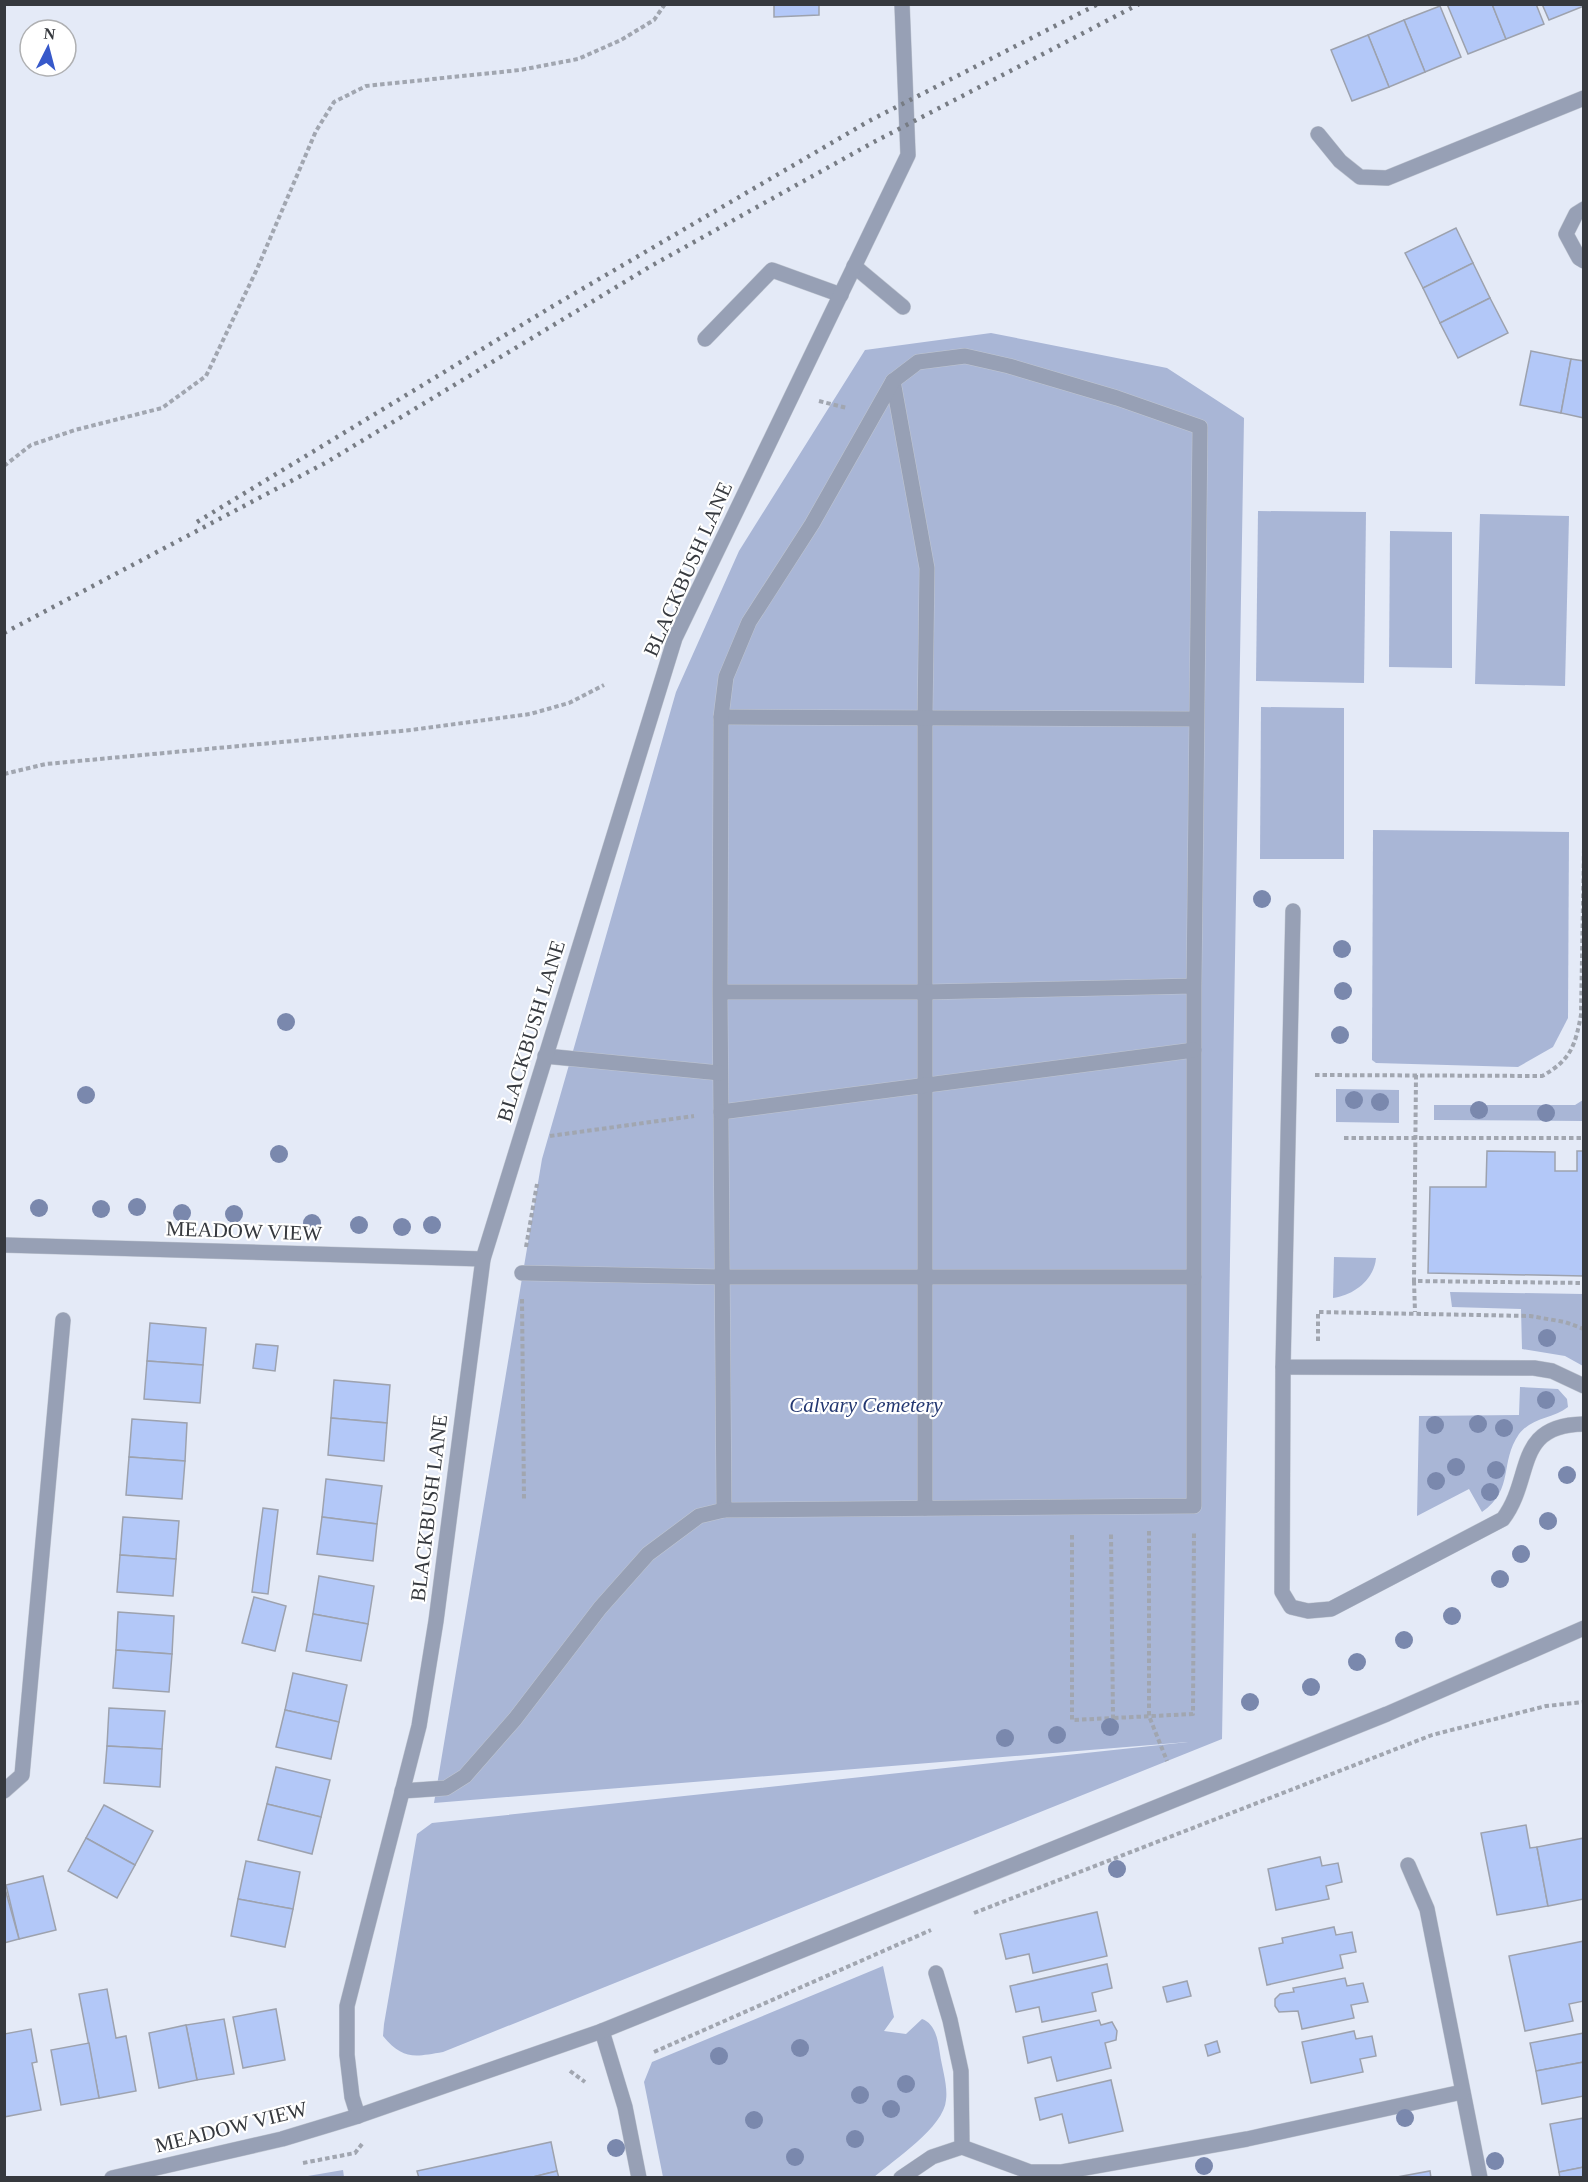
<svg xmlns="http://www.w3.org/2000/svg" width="1588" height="2182" viewBox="0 0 1588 2182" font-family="'Times New Roman',serif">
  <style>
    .green { fill: #a9b6d6 }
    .building { fill: #b3c8f8; stroke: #9da2ae; stroke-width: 1.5 }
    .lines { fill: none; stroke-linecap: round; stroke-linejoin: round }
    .minor-casing { stroke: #c1c7d2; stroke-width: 16 }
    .path { stroke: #a1a6b0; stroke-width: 4; stroke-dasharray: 4.5 3; stroke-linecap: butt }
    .minor { stroke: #97a0b5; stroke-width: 15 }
    .rail { stroke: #777c84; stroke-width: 4.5; stroke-dasharray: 3 6; stroke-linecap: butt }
    .tree { fill: #7a88ad }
    .labels { text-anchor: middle; stroke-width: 4.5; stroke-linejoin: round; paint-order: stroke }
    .street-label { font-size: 21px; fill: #36393e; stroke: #fff }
    .park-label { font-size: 21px; font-style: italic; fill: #243871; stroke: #fff }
  </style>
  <rect width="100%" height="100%" fill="#e4eaf7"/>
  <g class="green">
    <path d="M 991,333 L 1167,368 L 1244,418 L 1222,1739 L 443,2052 C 414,2057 403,2060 383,2036 L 384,2024 L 417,1834 L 432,1823 L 1188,1742 L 434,1803 L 542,1159 L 676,692 L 739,551 L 865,350 Z"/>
    <path d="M 1258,511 L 1366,512 L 1364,683 L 1256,681 Z"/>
    <path d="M 1480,514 L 1569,516 L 1565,686 L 1475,684 Z"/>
    <path d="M 1390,531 L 1452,532 L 1452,668 L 1389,667 Z"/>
    <path d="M 1261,707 L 1344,708 L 1344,859 L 1260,859 Z"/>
    <path d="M 1373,830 L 1569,832 L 1568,1018 L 1553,1047 L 1518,1067 L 1376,1063 L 1372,1060 Z"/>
    <path d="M 1336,1089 L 1399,1090 L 1399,1123 L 1336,1122 Z"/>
    <path d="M 1583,1100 L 1583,1121 L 1434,1120 L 1434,1105 L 1575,1105 Z"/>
    <path d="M 1334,1257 L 1376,1258 C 1374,1280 1354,1295 1333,1298 Z"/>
    <path d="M 1450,1292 L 1583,1294 L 1583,1366 L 1565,1356 L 1522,1349 L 1521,1309 L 1452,1307 Z"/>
    <path d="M 1520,1387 L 1558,1389 L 1567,1399 L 1568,1407 C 1553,1419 1532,1417 1519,1434 C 1499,1463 1515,1489 1482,1512 L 1469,1489 L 1417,1516 L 1419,1416 L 1519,1415 Z"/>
    <path d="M 883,1966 L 894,2017 L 884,2031 L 906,2034 L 922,2019 C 936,2024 938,2041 940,2054 C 942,2068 948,2086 946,2100 C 944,2127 894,2160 874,2177 L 663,2177 L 644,2082 L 652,2062 Z"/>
    <path d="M 343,2170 L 344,2177 L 302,2177 Z"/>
  </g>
  <g class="building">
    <path d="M 774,4 L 819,4 L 819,15 L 774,17 Z"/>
    <path d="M 1447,4 L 1492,4 L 1506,39 L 1468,54 Z"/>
    <path d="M 1492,4 L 1536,4 L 1544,24 L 1506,39 Z"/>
    <path d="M 1542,4 L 1584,4 L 1584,6 L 1549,20 Z"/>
    <path d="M 1440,6 L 1461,57 L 1425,72 L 1404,20 Z"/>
    <path d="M 1404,20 L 1425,72 L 1389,87 L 1368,35 Z"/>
    <path d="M 1368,35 L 1389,87 L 1352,101 L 1331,50 Z"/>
    <path d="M 1456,228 L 1473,263 L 1423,288 L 1405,253 Z"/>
    <path d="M 1473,263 L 1490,298 L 1440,323 L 1423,288 Z"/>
    <path d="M 1490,298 L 1508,333 L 1458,358 L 1440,323 Z"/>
    <path d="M 1531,351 L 1571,359 L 1561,413 L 1520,405 Z"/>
    <path d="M 1571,359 L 1584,361 L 1584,418 L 1561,413 Z"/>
    <path d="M 1487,1151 L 1555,1152 L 1555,1171 L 1577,1171 L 1577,1151 L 1584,1151 L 1584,1276 L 1428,1273 L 1430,1187 L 1486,1187 Z"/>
    <path d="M 150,1323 L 206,1328 L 203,1365 L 147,1361 Z"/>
    <path d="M 256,1344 L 278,1346 L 275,1371 L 253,1368 Z"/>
    <path d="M 147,1361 L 203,1365 L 200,1403 L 144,1399 Z"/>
    <path d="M 334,1380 L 390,1385 L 387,1423 L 331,1418 Z"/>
    <path d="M 331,1418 L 387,1423 L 384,1461 L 328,1455 Z"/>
    <path d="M 132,1419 L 187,1423 L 185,1461 L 129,1457 Z"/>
    <path d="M 129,1457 L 185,1461 L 182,1499 L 126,1495 Z"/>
    <path d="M 326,1479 L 382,1486 L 377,1524 L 322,1517 Z"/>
    <path d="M 263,1508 L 278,1510 L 268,1594 L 252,1592 Z"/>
    <path d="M 123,1517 L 179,1521 L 176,1559 L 120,1555 Z"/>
    <path d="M 322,1517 L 377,1524 L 373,1561 L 317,1554 Z"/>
    <path d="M 120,1555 L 176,1559 L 173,1596 L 117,1592 Z"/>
    <path d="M 319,1576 L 374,1586 L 368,1624 L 313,1614 Z"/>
    <path d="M 254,1597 L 286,1606 L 275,1651 L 242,1643 Z"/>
    <path d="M 118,1612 L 174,1616 L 172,1654 L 116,1650 Z"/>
    <path d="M 313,1614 L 368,1624 L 361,1661 L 306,1651 Z"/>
    <path d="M 116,1650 L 172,1654 L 169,1692 L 113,1688 Z"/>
    <path d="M 293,1673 L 347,1685 L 339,1722 L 285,1710 Z"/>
    <path d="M 109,1708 L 165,1711 L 162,1749 L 107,1746 Z"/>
    <path d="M 285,1710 L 339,1722 L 331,1759 L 276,1747 Z"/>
    <path d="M 107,1746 L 162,1749 L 160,1787 L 104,1783 Z"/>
    <path d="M 276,1767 L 330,1780 L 321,1817 L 267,1804 Z"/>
    <path d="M 267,1804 L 321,1817 L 312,1854 L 258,1840 Z"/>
    <path d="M 104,1805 L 153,1831 L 135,1865 L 86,1838 Z"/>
    <path d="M 1526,1825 L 1530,1848 L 1537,1847 L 1548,1906 L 1497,1915 L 1481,1833 Z"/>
    <path d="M 86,1838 L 135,1865 L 117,1898 L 68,1871 Z"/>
    <path d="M 1584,1838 L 1584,1899 L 1548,1906 L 1537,1847 Z"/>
    <path d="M 1320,1857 L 1322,1866 L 1338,1863 L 1342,1882 L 1326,1886 L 1329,1899 L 1276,1910 L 1268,1869 Z"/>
    <path d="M 246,1861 L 300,1872 L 293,1909 L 238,1899 Z"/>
    <path d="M 43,1876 L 56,1930 L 19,1939 L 6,1885 Z"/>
    <path d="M 4,1885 L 19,1939 L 4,1943 Z"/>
    <path d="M 238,1899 L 293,1909 L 285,1947 L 231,1936 Z"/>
    <path d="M 1097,1912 L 1107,1956 L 1033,1973 L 1029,1954 L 1006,1959 L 1000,1934 Z"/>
    <path d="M 1334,1927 L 1336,1935 L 1352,1932 L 1356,1952 L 1340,1955 L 1343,1968 L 1267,1985 L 1259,1948 L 1283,1943 L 1282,1938 Z"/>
    <path d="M 1584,1941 L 1584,2001 L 1569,2004 L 1573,2021 L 1525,2031 L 1509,1956 Z"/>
    <path d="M 1107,1964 L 1112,1988 L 1092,1993 L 1096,2011 L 1042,2022 L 1039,2007 L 1016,2012 L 1010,1986 Z"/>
    <path d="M 1345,1978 L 1347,1986 L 1363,1983 L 1368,2002 L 1351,2005 L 1354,2018 L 1302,2029 L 1298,2011 L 1279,2012 L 1275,2006 L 1275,1999 L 1280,1994 L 1294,1992 L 1293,1988 Z"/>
    <path d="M 1187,1981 L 1191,1996 L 1167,2002 L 1163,1987 Z"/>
    <path d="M 107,1989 L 116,2038 L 126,2036 L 136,2091 L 99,2098 L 79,1994 Z"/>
    <path d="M 276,2009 L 285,2060 L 243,2068 L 233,2017 Z"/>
    <path d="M 224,2019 L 234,2074 L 197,2080 L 186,2025 Z"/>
    <path d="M 1099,2020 L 1101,2025 L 1112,2022 L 1117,2031 L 1116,2040 L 1105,2043 L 1111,2068 L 1057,2081 L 1051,2057 L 1028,2063 L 1023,2037 Z"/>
    <path d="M 186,2025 L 197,2080 L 159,2088 L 149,2033 Z"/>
    <path d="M 31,2029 L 37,2062 L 32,2063 L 41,2110 L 4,2117 L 4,2034 Z"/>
    <path d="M 1354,2031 L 1356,2039 L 1372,2036 L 1376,2056 L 1360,2059 L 1363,2072 L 1311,2083 L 1302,2042 Z"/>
    <path d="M 1584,2033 L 1584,2062 L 1536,2071 L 1530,2043 Z"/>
    <path d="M 1217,2041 L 1220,2052 L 1208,2056 L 1205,2045 Z"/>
    <path d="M 89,2043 L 99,2098 L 61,2105 L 51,2050 Z"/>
    <path d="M 1584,2062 L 1584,2096 L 1542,2104 L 1536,2071 Z"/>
    <path d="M 1111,2080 L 1123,2131 L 1069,2143 L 1062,2114 L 1040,2120 L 1035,2098 Z"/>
    <path d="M 1584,2118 L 1584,2167 L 1559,2172 L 1550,2124 Z"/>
    <path d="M 551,2142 L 557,2171 L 529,2178 L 419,2178 L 417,2171 Z"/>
    <path d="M 1584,2167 L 1584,2178 L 1560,2178 L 1559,2172 Z"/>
    <path d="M 557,2171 L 559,2178 L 529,2178 Z"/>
    <path d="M 1430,2171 L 1431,2178 L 1397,2177 Z"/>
  </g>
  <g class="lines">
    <g class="minor-casing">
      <g id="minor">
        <path d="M 1318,134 L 1340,161 L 1360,177 L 1387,178 L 1584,98"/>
        <path d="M 1584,209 L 1576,214 L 1566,234 L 1579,258 L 1584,261"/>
        <path d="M 854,266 L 903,307"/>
        <path d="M 705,339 L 772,270 L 841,295"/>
        <path d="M 893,381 L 927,568 L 925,719 L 925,1508"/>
        <path d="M 721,717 L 1196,719"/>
        <path d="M 1293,911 L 1283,1367 L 1534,1368 L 1552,1371 L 1584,1386"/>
        <path d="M 720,992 L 925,992 L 1194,986 L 1200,427 L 1117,398 L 1009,366 L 965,356 L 918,362 L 893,381 L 812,524 L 749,622 L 726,677 L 721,717 L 720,992 L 724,1510 L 1194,1506 L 1194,986"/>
        <path d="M 545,1056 L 720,1073"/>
        <path d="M 721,1112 L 1194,1050"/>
        <path d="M 4,1245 L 483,1259"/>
        <path d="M 522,1273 L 722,1277 L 1194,1277"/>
        <path d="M 1283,1367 L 1282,1592 L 1291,1607 L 1308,1611 L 1331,1609 L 1503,1519 C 1534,1478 1513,1425 1584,1424"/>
        <path d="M 4,1791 L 22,1775 L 63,1320"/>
        <path d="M 402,1791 L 446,1788 L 465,1776 L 515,1719 L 600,1608 L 648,1554 L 699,1516 L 724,1510"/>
        <path d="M 1408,1865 L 1427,1909 L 1480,2178"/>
        <path d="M 936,1973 L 950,2020 L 961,2071 L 962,2147"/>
        <path d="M 602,2031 L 625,2107 L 639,2178"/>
        <path d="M 358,2116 L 352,2097 L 347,2055 L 347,2006 L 419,1726 L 436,1621 L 483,1259 L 675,638 L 908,155 L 902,4"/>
        <path d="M 112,2178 L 282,2139 L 358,2116 L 602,2031 L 1387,1714 L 1584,1628"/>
        <path d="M 901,2178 L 932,2157 L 962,2147 L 1030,2172 L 1062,2172 L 1247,2139 L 1462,2092"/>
      </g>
    </g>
    <g class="path">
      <path d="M 819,401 L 847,408"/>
      <path d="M 4,466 L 31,445 L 75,430 L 162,408 L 206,376 L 257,269 L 316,131 L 334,102 L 366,86 L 520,70 L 578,59 L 621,40 L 654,20 L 665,4"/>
      <path d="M 4,774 L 46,764 L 411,730 L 530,714 L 569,703 L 604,685"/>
      <path d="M 1315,1075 L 1542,1076 C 1571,1060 1575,1046 1581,1015 L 1584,848"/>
      <path d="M 1416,1075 L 1414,1281 L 1584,1283"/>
      <path d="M 550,1136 L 694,1116"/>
      <path d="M 1344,1138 L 1584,1138"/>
      <path d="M 526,1247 L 537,1184"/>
      <path d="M 1414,1281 L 1415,1312"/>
      <path d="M 522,1299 L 524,1500"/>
      <path d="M 1318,1341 L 1318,1312 L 1530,1316 L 1565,1322 L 1584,1329"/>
      <path d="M 1149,1531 L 1149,1716 L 1167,1761"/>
      <path d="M 1072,1535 L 1072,1720 L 1113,1718 L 1111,1533"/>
      <path d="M 1114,1718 L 1193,1714 L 1194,1531"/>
      <path d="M 974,1913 L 1432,1735 L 1546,1706 L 1584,1702"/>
      <path d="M 654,2052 L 931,1930"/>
      <path d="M 570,2071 L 585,2082"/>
      <path d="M 303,2163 L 355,2153 L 362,2144"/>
    </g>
    <use href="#minor" class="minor"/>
    <g class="rail">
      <path d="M 197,522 L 553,306 L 869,121 L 1098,4"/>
      <path d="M 4,633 L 327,462 L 651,266 L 872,143 L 1139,4"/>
    </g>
  </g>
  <g class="tree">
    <circle cx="1262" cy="899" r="9"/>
    <circle cx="1342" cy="949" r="9"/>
    <circle cx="1343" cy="991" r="9"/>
    <circle cx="286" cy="1022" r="9"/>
    <circle cx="1340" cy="1035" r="9"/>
    <circle cx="86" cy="1095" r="9"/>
    <circle cx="1354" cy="1100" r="9"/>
    <circle cx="1380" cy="1102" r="9"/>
    <circle cx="1479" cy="1110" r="9"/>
    <circle cx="1546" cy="1113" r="9"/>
    <circle cx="279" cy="1154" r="9"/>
    <circle cx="137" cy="1207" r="9"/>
    <circle cx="39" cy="1208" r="9"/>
    <circle cx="101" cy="1209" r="9"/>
    <circle cx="182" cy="1213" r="9"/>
    <circle cx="234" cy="1214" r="9"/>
    <circle cx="312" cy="1223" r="9"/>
    <circle cx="359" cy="1225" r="9"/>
    <circle cx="432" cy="1225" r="9"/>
    <circle cx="402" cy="1227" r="9"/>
    <circle cx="1547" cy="1338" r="9"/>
    <circle cx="1546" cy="1400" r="9"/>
    <circle cx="1478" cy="1424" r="9"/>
    <circle cx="1435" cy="1425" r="9"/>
    <circle cx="1504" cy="1428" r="9"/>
    <circle cx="1456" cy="1467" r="9"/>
    <circle cx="1496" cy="1470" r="9"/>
    <circle cx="1567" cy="1475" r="9"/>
    <circle cx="1436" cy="1481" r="9"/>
    <circle cx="1490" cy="1492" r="9"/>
    <circle cx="1548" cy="1521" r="9"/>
    <circle cx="1521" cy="1554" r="9"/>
    <circle cx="1500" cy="1579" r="9"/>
    <circle cx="1452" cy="1616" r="9"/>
    <circle cx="1404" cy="1640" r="9"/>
    <circle cx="1357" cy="1662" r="9"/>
    <circle cx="1311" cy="1687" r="9"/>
    <circle cx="1250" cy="1702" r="9"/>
    <circle cx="1110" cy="1727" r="9"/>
    <circle cx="1057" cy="1735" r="9"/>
    <circle cx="1005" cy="1738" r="9"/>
    <circle cx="1117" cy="1869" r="9"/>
    <circle cx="800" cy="2048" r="9"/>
    <circle cx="719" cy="2056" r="9"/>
    <circle cx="906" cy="2084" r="9"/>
    <circle cx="860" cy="2095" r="9"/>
    <circle cx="891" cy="2109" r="9"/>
    <circle cx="1405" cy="2118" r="9"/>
    <circle cx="754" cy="2120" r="9"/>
    <circle cx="855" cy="2139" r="9"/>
    <circle cx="616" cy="2148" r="9"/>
    <circle cx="795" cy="2157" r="9"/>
    <circle cx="1495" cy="2161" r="9"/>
    <circle cx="1204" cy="2166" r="9"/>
  </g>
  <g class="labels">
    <g class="street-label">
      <text transform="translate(688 569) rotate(-66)" y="7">BLACKBUSH LANE</text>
      <text transform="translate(531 1031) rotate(-73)" y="7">BLACKBUSH LANE</text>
      <text transform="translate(244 1231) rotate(2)" y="7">MEADOW VIEW</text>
      <text transform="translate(429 1508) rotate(-83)" y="7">BLACKBUSH LANE</text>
      <text transform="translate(231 2127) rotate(-14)" y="7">MEADOW VIEW</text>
    </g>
    <g class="park-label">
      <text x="866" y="1412">Calvary Cemetery</text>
    </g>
  </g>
  <rect width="1588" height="2182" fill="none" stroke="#36393e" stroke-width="12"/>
  <g transform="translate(48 48) rotate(6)"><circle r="28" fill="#ffffff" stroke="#afb0b2" stroke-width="1.5"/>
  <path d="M0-4.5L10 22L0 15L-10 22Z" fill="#3759ca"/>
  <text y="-9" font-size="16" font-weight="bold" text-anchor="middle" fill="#36393e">N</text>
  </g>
</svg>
